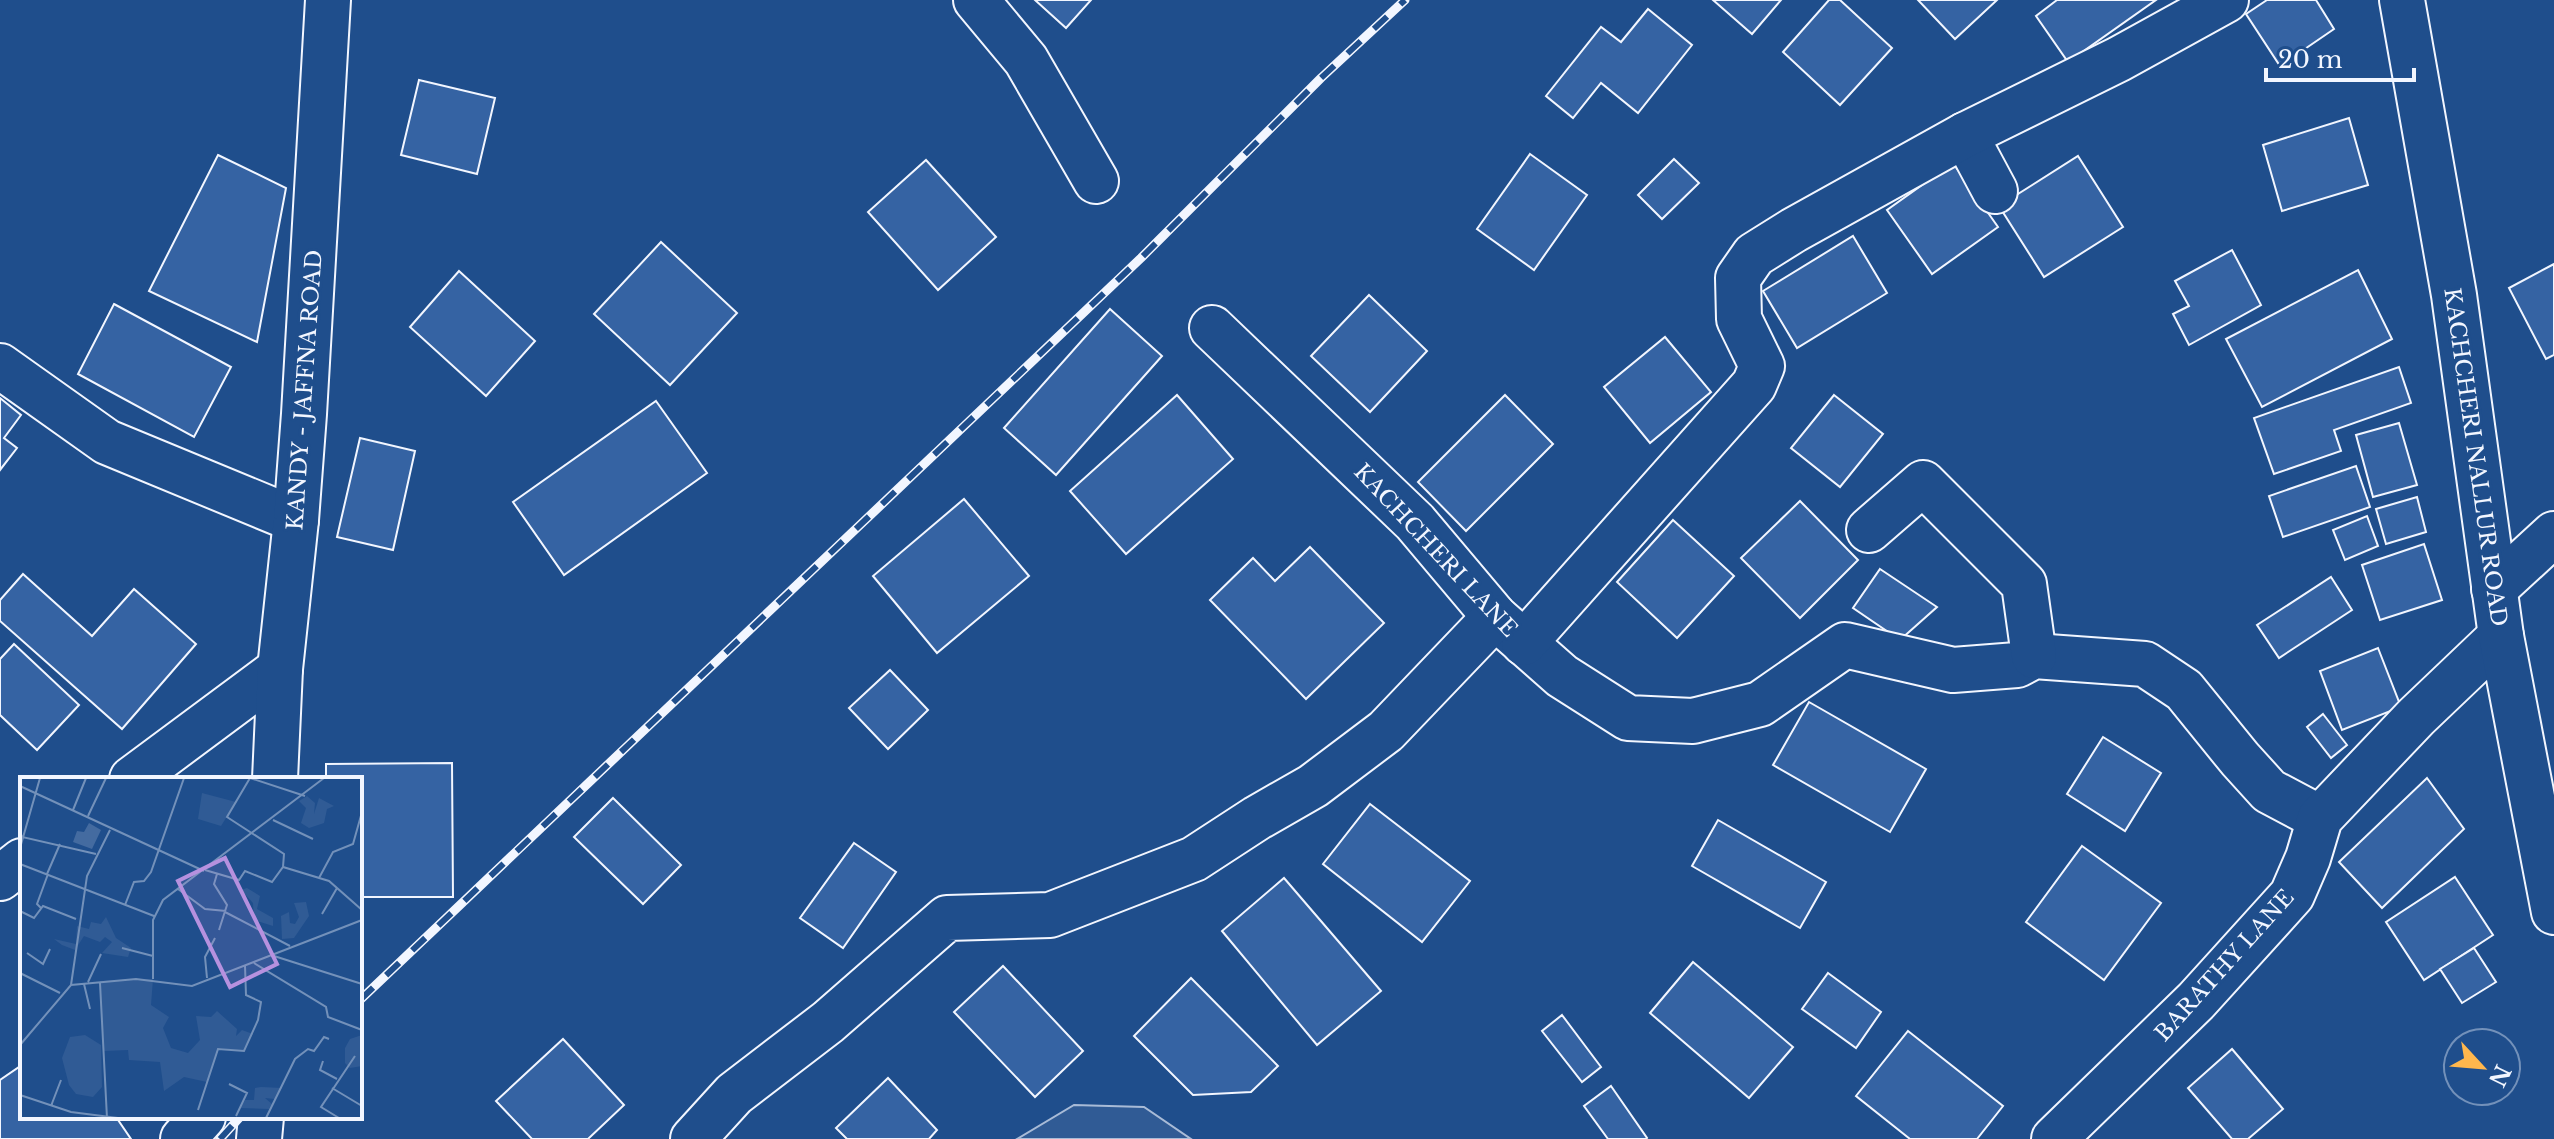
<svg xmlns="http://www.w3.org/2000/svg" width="2554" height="1139" viewBox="0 0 2554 1139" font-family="'Libre Baskerville',serif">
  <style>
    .green { fill: #305b95; stroke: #a8bbd7; stroke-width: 2 }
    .building { fill: #3563a3; stroke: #f2f6ff; stroke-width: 2 }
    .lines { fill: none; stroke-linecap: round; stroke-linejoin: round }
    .minor-casing { stroke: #f2f6ff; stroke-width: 48 }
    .tertiary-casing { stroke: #f2f6ff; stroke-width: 48 }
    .trunk-casing { stroke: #f2f6ff; stroke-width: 48 }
    .minor { stroke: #1f4e8c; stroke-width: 44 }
    .tertiary { stroke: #1f4e8c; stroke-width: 44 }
    .trunk { stroke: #1f4e8c; stroke-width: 44 }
    .rail-casing { stroke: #f2f6ff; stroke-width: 9 }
    .rail { stroke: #1f4e8c; stroke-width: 6; stroke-dasharray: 18; stroke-linecap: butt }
    .labels { text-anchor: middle; stroke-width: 6; stroke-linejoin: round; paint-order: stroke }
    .street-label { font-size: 22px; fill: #f2f6ff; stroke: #1f4e8c }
    .inset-road { fill: none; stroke: #7391ba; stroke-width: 2 }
    .view { fill: #b691df; fill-opacity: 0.15; stroke: #b691df; stroke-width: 4 }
    .inset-edge { fill: none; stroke: #f2f6ff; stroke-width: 4 }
  </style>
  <rect width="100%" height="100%" fill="#1f4e8c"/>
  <path class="green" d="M 1074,1105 L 1144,1107 L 1191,1139 L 1017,1139 Z"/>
  <g class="building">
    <path d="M 1035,0 L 1091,0 L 1066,28 Z"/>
    <path d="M 1713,0 L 1781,0 L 1752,34 Z"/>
    <path d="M 1829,0 L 1840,0 L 1892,48 L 1840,105 L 1783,52 Z"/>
    <path d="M 1918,0 L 1997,0 L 1955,39 Z"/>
    <path d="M 2057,0 L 2156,0 L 2068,62 L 2036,16 Z"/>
    <path d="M 2267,0 L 2316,0 L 2334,29 L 2280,66 L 2246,14 Z"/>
    <path d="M 1648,9 L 1692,45 L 1638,113 L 1601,83 L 1573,118 L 1546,96 L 1601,27 L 1621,42 Z"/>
    <path d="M 419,80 L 495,98 L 477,174 L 401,155 Z"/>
    <path d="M 2349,118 L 2368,185 L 2282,211 L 2263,145 Z"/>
    <path d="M 1530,154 L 1587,195 L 1534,270 L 1477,229 Z"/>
    <path d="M 218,155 L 286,188 L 257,342 L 149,291 Z"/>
    <path d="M 2078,156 L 2123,227 L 2044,277 L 1999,206 Z"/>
    <path d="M 1674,159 L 1699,183 L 1662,219 L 1638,195 Z"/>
    <path d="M 926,160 L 996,237 L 938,290 L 868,212 Z"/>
    <path d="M 1953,163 L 1998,227 L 1932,274 L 1887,210 Z"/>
    <path d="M 1853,236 L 1887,293 L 1797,348 L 1763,291 Z"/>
    <path d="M 661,242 L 737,313 L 670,385 L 594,314 Z"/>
    <path d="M 2232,250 L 2261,305 L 2189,345 L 2173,314 L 2189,306 L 2175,281 Z"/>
    <path d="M 2554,264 L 2554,355 L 2546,359 L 2509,288 Z"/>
    <path d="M 2358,270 L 2392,339 L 2262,407 L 2226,339 Z"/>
    <path d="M 459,271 L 535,341 L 486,396 L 410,327 Z"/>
    <path d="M 1369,295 L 1427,351 L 1370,412 L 1311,356 Z"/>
    <path d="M 114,304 L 231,367 L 194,437 L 78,374 Z"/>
    <path d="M 1110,309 L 1162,356 L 1056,475 L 1004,428 Z"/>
    <path d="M 1665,337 L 1711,392 L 1650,443 L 1604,387 Z"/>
    <path d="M 2399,367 L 2411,403 L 2334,430 L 2341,451 L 2274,474 L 2254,418 Z"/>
    <path d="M 1177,395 L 1233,459 L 1126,554 L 1070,491 Z"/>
    <path d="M 1505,395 L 1553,444 L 1466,531 L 1418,482 Z"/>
    <path d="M 1834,395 L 1883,434 L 1840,487 L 1791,448 Z"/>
    <path d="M 0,398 L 21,415 L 4,438 L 17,448 L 0,470 Z"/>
    <path d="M 656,401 L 707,473 L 564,575 L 513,502 Z"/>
    <path d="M 2399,423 L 2417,485 L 2373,497 L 2356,435 Z"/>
    <path d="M 360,438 L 415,451 L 393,550 L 337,537 Z"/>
    <path d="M 2356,466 L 2370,507 L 2283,537 L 2269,496 Z"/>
    <path d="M 2417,497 L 2426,532 L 2386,544 L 2376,509 Z"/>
    <path d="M 964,499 L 1029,576 L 937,653 L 873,576 Z"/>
    <path d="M 1800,501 L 1858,560 L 1800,618 L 1741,558 Z"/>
    <path d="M 2367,516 L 2378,546 L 2345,560 L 2333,530 Z"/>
    <path d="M 1673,520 L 1734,576 L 1677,638 L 1617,582 Z"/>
    <path d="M 2424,544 L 2442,600 L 2380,620 L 2362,565 Z"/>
    <path d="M 1310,547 L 1384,623 L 1306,699 L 1210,600 L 1253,558 L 1275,581 Z"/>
    <path d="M 1880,569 L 1937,607 L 1900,640 L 1853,608 Z"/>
    <path d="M 23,574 L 92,636 L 134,589 L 196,644 L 122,729 L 0,621 L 0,600 Z"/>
    <path d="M 2331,577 L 2352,610 L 2279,658 L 2257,625 Z"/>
    <path d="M 14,644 L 79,705 L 37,750 L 0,715 L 0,659 Z"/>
    <path d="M 2378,648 L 2401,707 L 2342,730 L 2320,671 Z"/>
    <path d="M 890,670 L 928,710 L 888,749 L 849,708 Z"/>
    <path d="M 1809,702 L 1926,769 L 1890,832 L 1773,765 Z"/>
    <path d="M 2323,714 L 2347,745 L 2331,758 L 2307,727 Z"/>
    <path d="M 2103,737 L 2161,773 L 2125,831 L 2067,794 Z"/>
    <path d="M 452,763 L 453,897 L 360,897 L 360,779 L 326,779 L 326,764 Z"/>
    <path d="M 2427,778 L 2464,829 L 2382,908 L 2339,862 Z"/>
    <path d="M 613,798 L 681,865 L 643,904 L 574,837 Z"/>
    <path d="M 1370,804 L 1470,881 L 1422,942 L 1323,864 Z"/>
    <path d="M 1718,820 L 1826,882 L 1800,928 L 1692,866 Z"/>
    <path d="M 854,843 L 896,872 L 843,948 L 800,918 Z"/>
    <path d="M 2082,846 L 2161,903 L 2104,980 L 2026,922 Z"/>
    <path d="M 2455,877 L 2493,935 L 2424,980 L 2386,922 Z"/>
    <path d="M 1284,878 L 1381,991 L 1317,1045 L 1222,931 Z"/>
    <path d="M 2474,948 L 2496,982 L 2462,1003 L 2440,969 Z"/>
    <path d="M 1693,962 L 1793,1047 L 1749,1098 L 1650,1013 Z"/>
    <path d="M 1003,966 L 1083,1051 L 1035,1097 L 954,1012 Z"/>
    <path d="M 1828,973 L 1881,1012 L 1856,1048 L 1802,1009 Z"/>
    <path d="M 1191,978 L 1278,1066 L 1251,1092 L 1193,1095 L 1134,1036 Z"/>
    <path d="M 1562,1015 L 1601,1067 L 1582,1082 L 1542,1031 Z"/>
    <path d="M 1908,1031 L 2003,1106 L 1977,1139 L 1910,1139 L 1856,1096 Z"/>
    <path d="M 563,1039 L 624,1105 L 588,1139 L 532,1139 L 496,1101 Z"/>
    <path d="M 2232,1049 L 2283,1109 L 2248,1139 L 2232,1139 L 2188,1088 Z"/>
    <path d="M 22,1065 L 22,1117 L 116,1117 L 131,1139 L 0,1139 L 0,1080 Z"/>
    <path d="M 888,1078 L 937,1130 L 929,1139 L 847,1139 L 836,1128 Z"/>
    <path d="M 1611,1086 L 1647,1138 L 1646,1139 L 1608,1139 L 1584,1106 Z"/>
  </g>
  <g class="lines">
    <g class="minor-casing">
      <g id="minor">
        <path d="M 976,0 L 1026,60 L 1096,181"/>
        <path d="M 1965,135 L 1995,191"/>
        <path d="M 1212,328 L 1415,522 L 1495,617 L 1562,676 L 1628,718 L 1693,721 L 1760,704 L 1845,645 L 1953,670 L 2017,665 L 2034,656 L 2145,664 L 2184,690 L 2240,759 L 2269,791 L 2320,818"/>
        <path d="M 0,366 L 107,442 L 296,520"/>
        <path d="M 1869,530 L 1923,483 L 2024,584 L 2034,656"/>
        <path d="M 1524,643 L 1754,385 L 1762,366 L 1739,319 L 1738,278 L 1754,255 L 1794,230 L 1965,135 L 2119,59 L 2226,0"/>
        <path d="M 132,779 L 280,669"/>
        <path d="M 0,878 L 22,861"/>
        <path d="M 183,1139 L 203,1117"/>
        <path d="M 693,1139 L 734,1094 L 828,1022 L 947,918 L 1050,915 L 1194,859 L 1257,818 L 1313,786 L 1386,731 L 1495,617"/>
        <path d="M 2054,1139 L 2196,1001 L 2292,895 L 2308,858 L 2320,818 L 2416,717 L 2501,636"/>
      </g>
    </g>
    <g class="tertiary-casing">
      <g id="tertiary">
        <path d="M 2402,0 L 2454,295 L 2501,636 L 2554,912"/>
        <path d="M 2494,589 L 2554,534"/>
      </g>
    </g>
    <g class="trunk-casing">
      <g id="trunk">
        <path d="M 275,779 L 280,669 L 296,520 L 304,414 L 328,0"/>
        <path d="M 259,1139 L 261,1117"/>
      </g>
    </g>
    <use href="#minor" class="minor"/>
    <use href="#tertiary" class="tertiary"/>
    <use href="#trunk" class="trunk"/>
    <g class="rail-casing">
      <g id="rail">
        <path d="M 360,1000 L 1141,258 L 1321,78 L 1405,0"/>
        <path d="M 220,1139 L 240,1117"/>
      </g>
    </g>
    <use href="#rail" class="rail"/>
  </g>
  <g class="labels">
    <g class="street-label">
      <text transform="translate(304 390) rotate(-86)" y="8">KANDY - JAFFNA ROAD</text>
      <text transform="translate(2476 457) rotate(82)" y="8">KACHCHERI NALLUR ROAD</text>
      <text transform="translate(1436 550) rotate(47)" y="8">KACHCHERI LANE</text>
      <text transform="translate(2224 965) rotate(-48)" y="8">BARATHY LANE</text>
    </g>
  </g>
  <g transform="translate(20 777)">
    <rect width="342" height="342" fill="#1f4e8c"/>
    <path d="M 182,16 L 216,25 L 201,49 L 178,42 ZM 287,19 L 295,26 L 294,37 L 299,21 L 314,29 L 307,32 L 304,46 L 289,51 L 281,46 L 286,31 L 279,24 ZM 227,111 L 240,119 L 237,132 L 253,141 L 253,149 L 234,143 L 233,126 L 221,113 ZM 286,125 L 289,139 L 274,161 L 262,162 L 261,139 L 269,135 L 270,146 L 275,147 L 279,140 L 274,126 ZM 86,140 L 96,161 L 111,171 L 108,180 L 82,176 L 92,165 L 85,160 L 80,165 L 64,159 L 55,173 L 42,168 L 34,162 L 56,167 L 57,149 L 69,152 L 71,145 L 81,147 ZM 133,202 L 131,228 L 149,240 L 143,251 L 151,271 L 168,276 L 180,263 L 176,239 L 191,240 L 197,234 L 217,252 L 216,259 L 222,253 L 233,257 L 224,274 L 199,271 L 187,305 L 164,300 L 144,314 L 140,285 L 109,283 L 108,273 L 84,274 L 80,204 ZM 65,258 L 81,268 L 82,310 L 73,320 L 56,317 L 49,308 L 42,281 L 50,260 ZM 342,258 L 342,289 L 330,291 L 325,286 L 325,271 L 330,262 ZM 235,311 L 241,310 L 262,311 L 255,322 L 245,321 L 252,327 L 249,332 L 220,331 L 225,323 L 234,323 Z" fill="#305b95"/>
    <path d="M 69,46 L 81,53 L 72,72 L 53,65 L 57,54 L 64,55 Z" fill="#446ba0"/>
    <path class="inset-road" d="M 230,1 L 207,40 L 264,77 L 263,90M 230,1 L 285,19M 0,9 L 184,94M 53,33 L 66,1M 68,39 L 86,1M 253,43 L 293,62M 0,55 L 2,60 L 76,77M 0,71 L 20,1M 0,87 L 134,139M 185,93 L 219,103 L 225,94 L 252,105 L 263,90 L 309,104 L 342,133M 27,97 L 40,67M 197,97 L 194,107 L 207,128 L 199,153M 299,101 L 313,75 L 333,67 L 342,35M 158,112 L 185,132 L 206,134M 105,128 L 114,105 L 124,104 L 131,95 L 164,1M 21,131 L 17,127 L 28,97M 0,134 L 14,141 L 23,129 L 56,142M 205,135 L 270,169M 302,137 L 317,111M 102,171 L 133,179M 7,176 L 23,187 L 30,172M 254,179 L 342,207M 234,186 L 306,230 L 308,240 L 342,253M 0,196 L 40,216M 187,201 L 185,180 L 195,161M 133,202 L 133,143 L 143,123 L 304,1M 68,205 L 81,177M 80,206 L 87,341M 64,207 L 70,232M 51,208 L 67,99 L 90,53M 0,268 L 51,208 L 116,202 L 172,209 L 342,143M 303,284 L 300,293 L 317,302M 209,307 L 227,316 L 216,339M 312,311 L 342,329M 0,318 L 51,335 L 98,341M 31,329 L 41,303M 178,333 L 198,272 L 224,274 L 238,243 L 241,225 L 226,218 L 225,189M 175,341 L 243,341M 246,341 L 275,282 L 288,272 L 294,274 L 304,260 L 309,262M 319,341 L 301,330 L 335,279"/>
    <path class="view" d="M 205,81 L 257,187 L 210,210 L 158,104 Z"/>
    <rect width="342" height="342" class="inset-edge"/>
  </g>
  <g transform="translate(2482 1067) rotate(116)"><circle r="38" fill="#1f4e8c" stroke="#7391ba" stroke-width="2"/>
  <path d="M0-6L14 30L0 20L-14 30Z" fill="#ffb74d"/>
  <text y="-12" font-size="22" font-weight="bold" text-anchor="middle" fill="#f2f6ff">N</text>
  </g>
  <path d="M2266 68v12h148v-12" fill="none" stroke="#f2f6ff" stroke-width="4"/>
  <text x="2278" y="68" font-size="24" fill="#f2f6ff" stroke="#1f4e8c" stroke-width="6" paint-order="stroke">20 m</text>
</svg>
